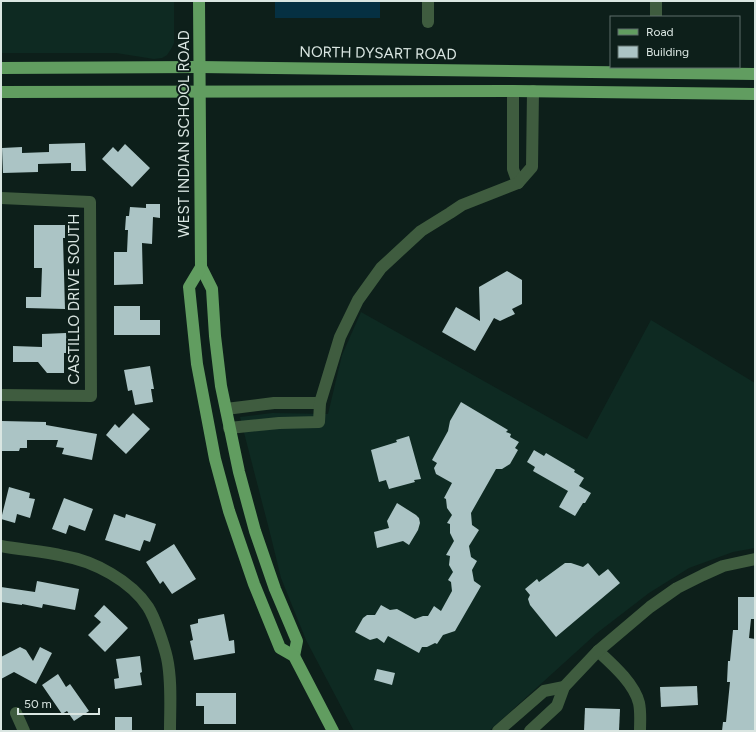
<svg xmlns="http://www.w3.org/2000/svg" width="756" height="732" viewBox="0 0 756 732" font-family="Figtree,sans-serif">
  <style>
    .built { fill: #0e2a22 }
    .water { fill: #053042 }
    .building { fill: #abc4c5 }
    .lines { fill: none; stroke-linecap: round; stroke-linejoin: round }
    .minor { stroke: #3f5c3f; stroke-width: 12 }
    .major { stroke: #619d60; stroke-width: 12 }
    .labels { text-anchor: middle; stroke-width: 4; stroke-linejoin: round; paint-order: stroke }
    .street-label { font-size: 15px; fill: #dae6e2; stroke: #0d1f1a }
  </style>
  <rect width="100%" height="100%" fill="#0d1f1a"/>
  <g class="built">
    <path d="M 1,1 L 174,1 L 174,43 L 171,49 L 167,55 L 162,58 L 154,59 L 116,53 L 1,53 Z"/>
    <path d="M 361,312 L 587,439 L 651,320 L 755,383 L 755,548 L 733,552 L 689,568 L 649,593 L 597,633 L 489,731 L 354,731 L 306,640 L 281,578 L 271,537 L 240,417 L 272,413 L 328,414 L 342,355 Z"/>
  </g>
  <rect class="water" x="275" y="1" width="105" height="17"/>
  <g class="building">
    <path d="M 85,143 L 86,171 L 71,171 L 71,163 L 38,164 L 38,172 L 3,173 L 2,148 L 22,147 L 22,153 L 49,152 L 49,144 Z"/>
    <path d="M 125,144 L 150,168 L 132,187 L 102,159 L 113,147 L 118,152 Z"/>
    <path d="M 146,204 L 160,204 L 160,218 L 153,217 L 152,244 L 142,243 L 143,284 L 114,285 L 114,252 L 127,252 L 128,230 L 125,230 L 126,216 L 129,216 L 130,207 L 146,208 Z"/>
    <path d="M 34,225 L 65,225 L 65,238 L 63,238 L 65,309 L 26,308 L 26,297 L 41,297 L 42,268 L 34,268 Z"/>
    <path d="M 507,271 L 522,280 L 522,304 L 512,309 L 515,314 L 500,321 L 494,318 L 475,351 L 442,332 L 456,307 L 480,321 L 479,287 Z"/>
    <path d="M 114,306 L 140,306 L 140,320 L 160,320 L 160,335 L 114,335 Z"/>
    <path d="M 66,333 L 67,353 L 64,353 L 64,373 L 47,373 L 38,362 L 13,362 L 13,346 L 42,347 L 42,334 Z"/>
    <path d="M 150,366 L 154,389 L 151,389 L 153,402 L 135,405 L 132,390 L 128,391 L 124,370 Z"/>
    <path d="M 461,402 L 508,430 L 506,432 L 511,434 L 510,437 L 519,442 L 515,448 L 518,450 L 510,464 L 502,469 L 496,469 L 471,513 L 472,525 L 479,530 L 469,546 L 471,557 L 477,561 L 472,570 L 474,581 L 481,586 L 455,631 L 443,635 L 437,644 L 435,643 L 427,647 L 422,647 L 419,653 L 388,636 L 384,643 L 377,638 L 370,640 L 355,632 L 363,618 L 367,615 L 375,615 L 381,605 L 390,610 L 397,609 L 415,619 L 423,616 L 428,616 L 434,606 L 441,611 L 452,591 L 451,582 L 448,580 L 453,572 L 449,565 L 450,556 L 446,555 L 454,541 L 450,533 L 450,524 L 447,523 L 452,515 L 447,508 L 446,499 L 444,498 L 452,483 L 436,474 L 434,468 L 437,463 L 432,460 L 448,431 L 450,421 Z"/>
    <path d="M 133,413 L 150,429 L 126,454 L 106,435 L 115,424 L 119,428 Z"/>
    <path d="M 2,421 L 46,422 L 46,425 L 97,434 L 92,460 L 62,454 L 64,448 L 56,447 L 58,440 L 27,440 L 27,448 L 20,448 L 19,451 L 2,451 Z"/>
    <path d="M 409,436 L 421,479 L 414,480 L 415,482 L 389,489 L 386,480 L 379,482 L 371,450 L 397,442 L 396,440 Z"/>
    <path d="M 534,450 L 544,456 L 546,453 L 575,470 L 574,472 L 584,478 L 579,486 L 591,493 L 585,503 L 583,503 L 575,516 L 559,507 L 568,491 L 533,471 L 535,467 L 527,462 Z"/>
    <path d="M 9,487 L 30,493 L 29,498 L 35,499 L 30,518 L 17,514 L 15,523 L 1,519 Z"/>
    <path d="M 64,498 L 93,509 L 85,531 L 69,525 L 66,534 L 52,529 Z"/>
    <path d="M 397,503 L 416,515 L 419,518 L 420,523 L 418,530 L 409,545 L 403,541 L 377,548 L 374,532 L 389,528 L 387,521 Z"/>
    <path d="M 114,514 L 125,518 L 126,514 L 156,524 L 150,542 L 144,540 L 140,551 L 105,540 Z"/>
    <path d="M 174,544 L 196,579 L 172,594 L 163,581 L 160,584 L 146,562 Z"/>
    <path d="M 565,563 L 571,563 L 583,567 L 588,563 L 599,576 L 608,569 L 620,583 L 556,637 L 530,605 L 528,599 L 530,595 L 525,589 L 537,579 L 539,582 Z"/>
    <path d="M 37,581 L 79,589 L 75,610 L 43,604 L 42,608 L 22,604 L 22,605 L 1,602 L 1,587 L 35,592 Z"/>
    <path d="M 738,597 L 755,597 L 755,619 L 751,619 L 749,638 L 755,639 L 755,731 L 722,731 L 723,722 L 726,722 L 730,682 L 727,682 L 728,661 L 730,661 L 733,630 L 738,630 Z"/>
    <path d="M 104,605 L 128,628 L 105,652 L 88,635 L 101,622 L 94,616 Z"/>
    <path d="M 224,614 L 229,641 L 234,640 L 235,653 L 194,660 L 190,641 L 193,640 L 190,625 L 198,623 L 198,619 Z"/>
    <path d="M 20,647 L 26,650 L 33,661 L 40,647 L 52,653 L 36,684 L 14,672 L 1,679 L 1,657 Z"/>
    <path d="M 140,656 L 142,672 L 140,673 L 142,685 L 115,689 L 114,679 L 119,678 L 116,659 Z"/>
    <path d="M 377,669 L 395,673 L 392,685 L 374,680 Z"/>
    <path d="M 58,674 L 66,687 L 70,684 L 89,711 L 74,721 L 67,711 L 62,714 L 42,685 Z"/>
    <path d="M 697,686 L 698,705 L 661,707 L 660,687 Z"/>
    <path d="M 196,693 L 236,693 L 236,724 L 204,724 L 204,706 L 196,706 Z"/>
    <path d="M 585,708 L 620,709 L 619,731 L 584,731 Z"/>
    <rect x="115" y="717" width="17" height="14"/>
  </g>
  <g class="lines">
    <g class="minor">
      <path d="M 428,1 L 428,22"/>
      <path d="M 656,17 L 656,1"/>
      <path d="M 513,91 L 513,169 L 518,183"/>
      <path d="M 1,198 L 90,202 L 91,396 L 1,395"/>
      <path d="M 226,409 L 274,403 L 320,403"/>
      <path d="M 229,428 L 279,423 L 319,422 L 320,403 L 340,337 L 358,300 L 381,268 L 421,231 L 450,213 L 462,205 L 518,183 L 532,167 L 533,91"/>
      <path d="M 1,546 C 22,550 43,551 64,556 C 94,561 131,581 148,607 C 155,618 164,645 167,658 C 172,681 170,707 170,731"/>
      <path d="M 598,651 C 612,664 634,683 639,703 C 641,712 640,722 640,731"/>
      <path d="M 16,713 L 24,731"/>
      <path d="M 498,731 L 544,691 L 564,687"/>
      <path d="M 530,731 L 557,706 L 564,687 L 598,651 L 650,607 L 677,588 L 703,575 L 723,566 L 755,559"/>
    </g>
    <g class="major">
      <path d="M 199,1 L 201,267 L 212,289 L 215,336 L 221,386 L 239,472 L 255,531 L 275,589 L 297,641 L 294,656"/>
      <path d="M 1,68 L 199,67 L 755,74"/>
      <path d="M 1,92 L 513,91 L 755,94"/>
      <path d="M 201,267 L 189,287 L 197,364 L 215,459 L 229,511 L 254,584 L 280,648 L 294,656 L 333,731"/>
    </g>
  </g>
  <g class="labels">
    <g class="street-label">
      <text transform="translate(378 53) rotate(1)" y="5">NORTH DYSART ROAD</text>
      <text transform="translate(184 134) rotate(-90)" y="5">WEST INDIAN SCHOOL ROAD</text>
      <text transform="translate(74 299) rotate(-90)" y="5">CASTILLO DRIVE SOUTH</text>
    </g>
  </g>
  <rect width="756" height="732" fill="none" stroke="#dae6e2" stroke-width="4"/>
  <rect x="610" y="16" width="130" height="52" fill="#0d1f1a" stroke="#5f6f6a"/>
  <rect x="618" y="29" width="20" height="6" fill="#619d60" stroke="#5f6f6a"/>
  <text x="646" y="36" font-size="12" fill="#dae6e2">Road</text>
  <rect x="618" y="46" width="20" height="12" fill="#abc4c5" stroke="#5f6f6a"/>
  <text x="646" y="56" font-size="12" fill="#dae6e2">Building</text>
  <path d="M18 708v6h81v-6" fill="none" stroke="#dae6e2" stroke-width="2"/>
  <text x="24" y="708" font-size="12" fill="#dae6e2" stroke="#0d1f1a" stroke-width="3" paint-order="stroke">50 m</text>
</svg>
